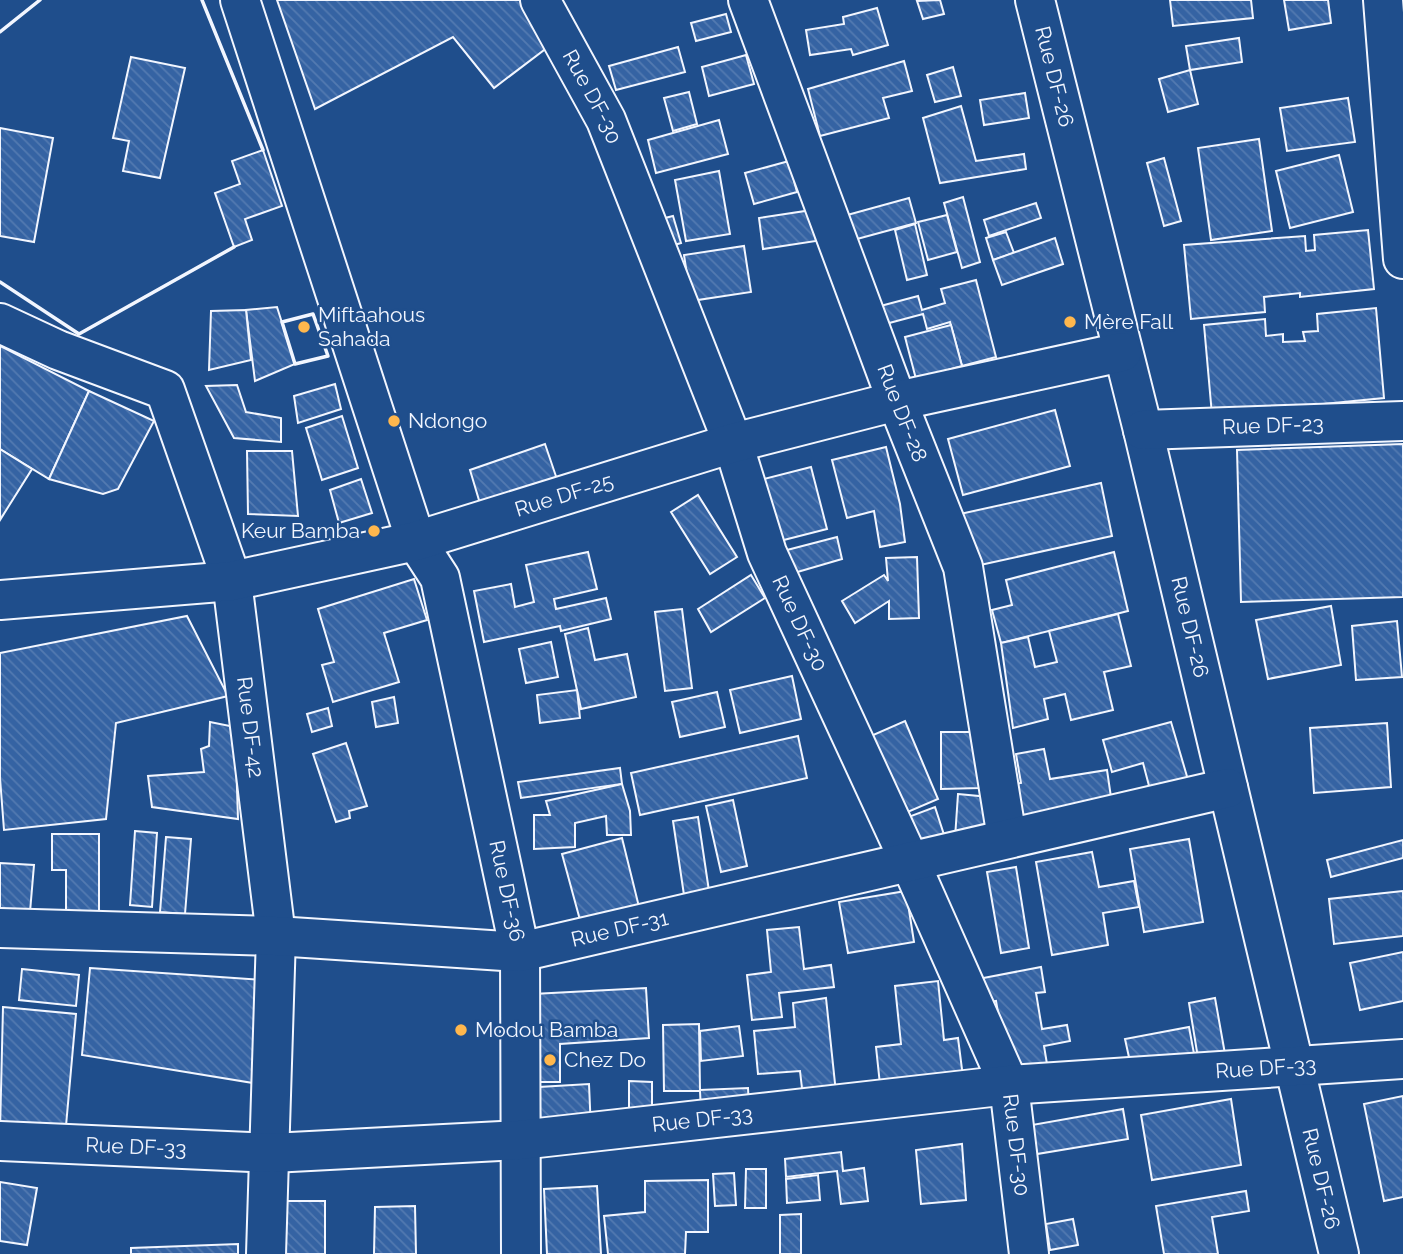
<svg xmlns="http://www.w3.org/2000/svg" width="1403" height="1254" viewBox="0 0 1403 1254" font-family="Raleway,sans-serif">
  <style>
    .building { fill: url(#building-back-hatch); stroke: #f2f6ff; stroke-width: 2 }
    .lines { fill: none; stroke-linecap: round; stroke-linejoin: round }
    .street-casing { stroke: #f2f6ff; stroke-width: 42 }
    .street { stroke: #1f4e8c; stroke-width: 38 }
    .wall { stroke: #f2f6ff; stroke-width: 3.5 }
    .poi-dot { fill: #ffb74d; stroke: #1f4e8c; stroke-width: 2.5 }
    .labels { text-anchor: middle; stroke-width: 5; stroke-linejoin: round; paint-order: stroke }
    .street-label { font-size: 21px; fill: #f2f6ff; stroke: #1f4e8c }
    .poi-label { font-size: 21px; fill: #f2f6ff; stroke: #1f4e8c; text-anchor: start }
  </style>
  <defs>
    <pattern id="building-back-hatch" width="6" height="6" patternUnits="userSpaceOnUse" patternTransform="scale(1.75)"><rect width="6" height="6" fill="#3563a3"/><path d="M-1 5l2 2M0 0l6 6M5-1l2 2" fill="none" stroke="#537ab1"/></pattern>
  </defs>
  <rect width="100%" height="100%" fill="#1f4e8c"/>
  <g class="building">
    <path d="M 277,0 L 526,0 L 552,44 L 494,88 L 453,37 L 315,109 Z"/>
    <path d="M 940,0 L 944,14 L 923,19 L 917,1 Z"/>
    <path d="M 1170,0 L 1251,0 L 1253,18 L 1173,26 Z"/>
    <path d="M 1284,0 L 1328,0 L 1331,23 L 1289,30 Z"/>
    <path d="M 877,8 L 888,45 L 853,55 L 851,49 L 810,55 L 806,30 L 844,24 L 843,17 Z"/>
    <path d="M 726,14 L 731,32 L 696,41 L 691,23 Z"/>
    <path d="M 1239,38 L 1242,62 L 1190,70 L 1186,46 Z"/>
    <path d="M 678,47 L 685,72 L 616,90 L 609,66 Z"/>
    <path d="M 746,55 L 754,84 L 709,96 L 702,67 Z"/>
    <path d="M 131,57 L 185,68 L 160,178 L 123,171 L 129,141 L 113,138 Z"/>
    <path d="M 904,61 L 912,91 L 883,98 L 889,118 L 820,136 L 808,89 Z"/>
    <path d="M 953,67 L 961,96 L 935,102 L 927,75 Z"/>
    <path d="M 1190,70 L 1198,104 L 1168,112 L 1159,79 Z"/>
    <path d="M 689,92 L 697,124 L 673,131 L 664,98 Z"/>
    <path d="M 1025,93 L 1029,118 L 984,125 L 980,100 Z"/>
    <path d="M 1348,98 L 1355,142 L 1287,151 L 1280,108 Z"/>
    <path d="M 961,106 L 976,161 L 1024,154 L 1026,169 L 940,183 L 923,118 Z"/>
    <path d="M 719,120 L 728,154 L 656,173 L 648,140 Z"/>
    <path d="M 0,128 L 53,138 L 34,242 L 0,236 Z"/>
    <path d="M 1259,139 L 1272,231 L 1211,240 L 1198,148 Z"/>
    <path d="M 263,150 L 282,206 L 245,219 L 252,240 L 234,247 L 215,193 L 240,184 L 232,161 Z"/>
    <path d="M 1339,155 L 1353,212 L 1290,228 L 1276,171 Z"/>
    <path d="M 1164,158 L 1181,221 L 1164,226 L 1147,163 Z"/>
    <path d="M 789,161 L 797,192 L 754,204 L 745,173 Z"/>
    <path d="M 719,171 L 730,234 L 686,241 L 675,180 Z"/>
    <path d="M 963,197 L 980,262 L 962,268 L 944,203 Z"/>
    <path d="M 909,198 L 916,223 L 846,242 L 840,217 Z"/>
    <path d="M 1036,203 L 1041,218 L 989,236 L 984,220 Z"/>
    <path d="M 812,210 L 816,241 L 763,249 L 759,218 Z"/>
    <path d="M 947,215 L 957,252 L 928,260 L 918,222 Z"/>
    <path d="M 673,216 L 681,243 L 664,248 L 657,220 Z"/>
    <path d="M 915,224 L 927,275 L 907,280 L 895,230 Z"/>
    <path d="M 1368,230 L 1374,289 L 1300,297 L 1300,293 L 1264,297 L 1265,312 L 1191,319 L 1184,245 L 1305,236 L 1306,251 L 1315,250 L 1314,235 Z"/>
    <path d="M 1006,232 L 1014,253 L 993,260 L 986,238 Z"/>
    <path d="M 1055,238 L 1063,264 L 1002,285 L 993,260 Z"/>
    <path d="M 744,246 L 751,292 L 691,301 L 684,255 Z"/>
    <path d="M 976,280 L 996,357 L 962,366 L 950,322 L 927,329 L 923,314 L 878,326 L 873,308 L 918,296 L 922,310 L 945,303 L 941,289 Z"/>
    <path d="M 277,307 L 295,364 L 255,381 L 246,310 Z"/>
    <path d="M 1376,308 L 1384,398 L 1212,415 L 1204,325 L 1265,319 L 1266,336 L 1283,334 L 1283,342 L 1305,341 L 1303,332 L 1318,331 L 1317,314 Z"/>
    <path d="M 246,310 L 251,360 L 209,370 L 211,311 Z"/>
    <path d="M 951,325 L 962,366 L 916,379 L 905,337 Z"/>
    <path d="M 0,346 L 89,391 L 49,479 L 0,449 Z"/>
    <path d="M 335,384 L 341,409 L 298,423 L 294,396 Z"/>
    <path d="M 237,385 L 246,412 L 281,418 L 281,442 L 234,438 L 206,386 Z"/>
    <path d="M 89,391 L 154,421 L 118,489 L 103,494 L 49,479 Z"/>
    <path d="M 1055,410 L 1070,466 L 963,495 L 948,439 Z"/>
    <path d="M 342,416 L 358,468 L 322,480 L 306,428 Z"/>
    <path d="M 545,444 L 561,491 L 484,517 L 470,470 Z"/>
    <path d="M 1403,444 L 1403,597 L 1241,602 L 1237,450 Z"/>
    <path d="M 886,447 L 900,504 L 905,542 L 880,547 L 874,511 L 847,518 L 832,460 Z"/>
    <path d="M 0,449 L 32,469 L 0,520 Z"/>
    <path d="M 247,451 L 292,451 L 298,516 L 248,514 Z"/>
    <path d="M 811,467 L 827,529 L 772,543 L 756,481 Z"/>
    <path d="M 361,479 L 372,513 L 339,523 L 330,490 Z"/>
    <path d="M 1101,483 L 1112,536 L 971,567 L 960,514 Z"/>
    <path d="M 698,495 L 737,557 L 710,574 L 671,512 Z"/>
    <path d="M 837,537 L 842,559 L 794,573 L 787,550 Z"/>
    <path d="M 588,552 L 597,589 L 554,599 L 556,609 L 606,598 L 611,619 L 561,631 L 560,626 L 484,642 L 474,591 L 511,584 L 515,607 L 534,602 L 526,565 Z"/>
    <path d="M 1114,552 L 1128,611 L 1001,643 L 992,610 L 1012,605 L 1006,580 Z"/>
    <path d="M 917,557 L 919,618 L 889,619 L 889,601 L 855,623 L 842,601 L 884,575 L 888,581 L 886,558 Z"/>
    <path d="M 751,575 L 765,598 L 711,632 L 698,609 Z"/>
    <path d="M 414,579 L 427,620 L 384,633 L 399,682 L 333,702 L 322,665 L 334,662 L 318,609 Z"/>
    <path d="M 1331,606 L 1341,665 L 1268,679 L 1256,620 Z"/>
    <path d="M 682,609 L 692,688 L 665,691 L 655,612 Z"/>
    <path d="M 1118,614 L 1131,666 L 1104,672 L 1113,710 L 1071,720 L 1065,694 L 1044,699 L 1048,719 L 1013,728 L 1001,643 L 1028,637 L 1035,667 L 1057,662 L 1049,631 Z"/>
    <path d="M 187,616 L 228,696 L 116,723 L 106,819 L 4,830 L 0,778 L 0,653 Z"/>
    <path d="M 1397,621 L 1402,677 L 1356,680 L 1352,626 Z"/>
    <path d="M 588,628 L 595,660 L 627,654 L 636,697 L 581,709 L 565,634 Z"/>
    <path d="M 551,642 L 558,677 L 526,683 L 519,649 Z"/>
    <path d="M 792,676 L 801,719 L 740,733 L 730,690 Z"/>
    <path d="M 577,690 L 580,718 L 540,723 L 537,695 Z"/>
    <path d="M 717,692 L 725,727 L 680,737 L 672,702 Z"/>
    <path d="M 394,697 L 398,723 L 376,727 L 372,702 Z"/>
    <path d="M 328,708 L 332,726 L 312,732 L 307,714 Z"/>
    <path d="M 905,721 L 938,799 L 896,817 L 864,739 Z"/>
    <path d="M 210,722 L 235,727 L 238,819 L 152,807 L 148,776 L 204,772 L 201,749 L 209,746 Z"/>
    <path d="M 1171,722 L 1191,790 L 1153,801 L 1143,763 L 1112,772 L 1103,740 Z"/>
    <path d="M 1387,723 L 1391,787 L 1314,793 L 1310,728 Z"/>
    <path d="M 941,732 L 980,732 L 980,788 L 941,789 Z"/>
    <path d="M 798,736 L 807,778 L 640,815 L 631,773 Z"/>
    <path d="M 346,743 L 367,806 L 349,811 L 350,818 L 336,822 L 313,754 Z"/>
    <path d="M 1044,749 L 1050,779 L 1107,770 L 1112,804 L 1020,819 L 1015,784 L 1021,783 L 1016,754 Z"/>
    <path d="M 620,768 L 622,784 L 521,798 L 518,782 Z"/>
    <path d="M 622,784 L 630,811 L 631,835 L 607,835 L 606,816 L 575,823 L 575,847 L 534,849 L 534,815 L 550,815 L 546,801 Z"/>
    <path d="M 958,794 L 989,797 L 986,840 L 955,838 Z"/>
    <path d="M 733,800 L 747,866 L 721,872 L 706,806 Z"/>
    <path d="M 935,807 L 947,844 L 915,856 L 903,819 Z"/>
    <path d="M 698,817 L 709,891 L 684,895 L 673,821 Z"/>
    <path d="M 135,831 L 157,833 L 152,907 L 130,905 Z"/>
    <path d="M 52,834 L 99,834 L 99,914 L 66,914 L 66,870 L 52,870 Z"/>
    <path d="M 166,837 L 191,839 L 185,914 L 160,912 Z"/>
    <path d="M 622,838 L 641,915 L 583,931 L 562,854 Z"/>
    <path d="M 1189,839 L 1203,922 L 1144,932 L 1130,849 Z"/>
    <path d="M 1403,840 L 1403,858 L 1331,877 L 1327,860 Z"/>
    <path d="M 1092,852 L 1099,887 L 1134,881 L 1139,907 L 1103,913 L 1108,945 L 1052,955 L 1036,862 Z"/>
    <path d="M 0,863 L 34,865 L 30,912 L 0,909 Z"/>
    <path d="M 1016,867 L 1029,948 L 1001,953 L 987,872 Z"/>
    <path d="M 906,891 L 914,942 L 848,953 L 839,902 Z"/>
    <path d="M 1403,891 L 1403,936 L 1334,944 L 1329,899 Z"/>
    <path d="M 799,927 L 804,969 L 831,965 L 834,987 L 779,993 L 782,1017 L 752,1020 L 747,975 L 771,972 L 767,930 Z"/>
    <path d="M 1403,952 L 1403,1001 L 1360,1010 L 1350,963 Z"/>
    <path d="M 1041,967 L 1045,992 L 1036,993 L 1042,1029 L 1067,1025 L 1070,1041 L 1044,1046 L 1048,1070 L 1009,1076 L 996,1001 L 983,1003 L 978,979 Z"/>
    <path d="M 90,968 L 263,980 L 253,1083 L 82,1055 Z"/>
    <path d="M 22,969 L 79,975 L 76,1006 L 19,1000 Z"/>
    <path d="M 938,981 L 944,1040 L 958,1038 L 964,1085 L 881,1094 L 876,1047 L 901,1044 L 895,986 Z"/>
    <path d="M 646,988 L 649,1038 L 560,1044 L 560,1082 L 531,1082 L 533,994 Z"/>
    <path d="M 826,998 L 836,1093 L 803,1097 L 800,1071 L 758,1074 L 754,1031 L 795,1027 L 793,1003 Z"/>
    <path d="M 1215,998 L 1225,1054 L 1198,1058 L 1189,1003 Z"/>
    <path d="M 3,1007 L 76,1014 L 65,1137 L 0,1132 Z"/>
    <path d="M 699,1024 L 700,1090 L 748,1088 L 749,1108 L 701,1111 L 700,1091 L 664,1091 L 663,1025 Z"/>
    <path d="M 739,1026 L 743,1056 L 701,1061 L 700,1031 Z"/>
    <path d="M 1189,1027 L 1195,1059 L 1132,1071 L 1125,1039 Z"/>
    <path d="M 629,1081 L 652,1082 L 652,1123 L 629,1123 Z"/>
    <path d="M 589,1084 L 591,1130 L 541,1133 L 539,1087 Z"/>
    <path d="M 1403,1096 L 1403,1197 L 1384,1201 L 1364,1104 Z"/>
    <path d="M 1231,1099 L 1241,1165 L 1152,1180 L 1141,1115 Z"/>
    <path d="M 1123,1109 L 1128,1139 L 1037,1154 L 1032,1125 Z"/>
    <path d="M 962,1144 L 966,1200 L 921,1204 L 916,1150 Z"/>
    <path d="M 841,1152 L 843,1171 L 864,1168 L 868,1201 L 841,1204 L 837,1171 L 786,1177 L 785,1159 Z"/>
    <path d="M 746,1169 L 766,1169 L 766,1208 L 745,1208 Z"/>
    <path d="M 734,1173 L 736,1205 L 715,1206 L 713,1174 Z"/>
    <path d="M 818,1175 L 820,1200 L 787,1203 L 786,1179 Z"/>
    <path d="M 708,1180 L 708,1232 L 686,1232 L 685,1254 L 608,1254 L 604,1216 L 645,1212 L 645,1181 Z"/>
    <path d="M 0,1182 L 37,1188 L 27,1245 L 0,1241 Z"/>
    <path d="M 597,1186 L 601,1254 L 547,1254 L 544,1189 Z"/>
    <path d="M 1246,1191 L 1249,1211 L 1212,1217 L 1218,1254 L 1164,1254 L 1156,1206 Z"/>
    <rect x="284" y="1201" width="41" height="53"/>
    <path d="M 415,1206 L 416,1254 L 374,1254 L 375,1207 Z"/>
    <path d="M 801,1214 L 801,1254 L 780,1254 L 780,1215 Z"/>
    <path d="M 1073,1219 L 1078,1245 L 1050,1250 L 1046,1224 Z"/>
    <path d="M 238,1244 L 238,1254 L 131,1254 L 131,1248 Z"/>
  </g>
  <g class="lines">
    <g class="street-casing">
      <g id="street">
        <path id="s1" d="M 240,0 L 416,541 L 440,578 L 520,952 L 521,1254"/>
        <path id="s2" d="M 540,0 L 606,120 L 733,443 L 767,553 L 909,860 L 1009,1085 L 1029,1254"/>
        <path id="s3" d="M 748,0 L 897,401 L 963,567 L 1007,838"/>
        <path id="s4" d="M 1035,0 L 1143,430 L 1339,1254"/>
        <path d="M 1383,0 L 1403,259"/>
        <path id="s5" d="M 0,323 L 58,350 L 165,390 L 232,581 L 276,936 L 266,1254"/>
        <path id="s6" d="M 1143,430 L 1403,421"/>
        <path id="s7" d="M 0,600 L 232,581 L 416,541 L 733,443 L 897,401 L 1122,352"/>
        <path id="s8" d="M 0,928 L 276,936 L 520,952 L 1228,788"/>
        <path id="s9" d="M 0,1141 L 272,1153 L 520,1140 L 1009,1085 L 1403,1059"/>
      </g>
    </g>
    <use href="#street" class="street"/>
    <g class="wall">
      <path d="M 202,0 L 263,150"/>
      <path d="M 0,32 L 40,0"/>
      <path d="M 0,282 L 79,334 L 234,247"/>
      <path d="M 313,314 L 328,356 L 295,364 L 282,322 Z"/>
    </g>
  </g>
  <g class="poi-dot">
    <circle cx="1070" cy="322" r="7"/>
    <circle cx="304" cy="327" r="7"/>
    <circle cx="394" cy="421" r="7"/>
    <circle cx="374" cy="531" r="7"/>
    <circle cx="461" cy="1030" r="7"/>
    <circle cx="550" cy="1060" r="7"/>
  </g>
  <g class="labels">
    <g class="street-label">
      <text dy="7" stroke="none"><textPath href="#s4" startOffset="79">Rue DF-26</textPath></text>
      <text dy="7" stroke="none"><textPath href="#s2" startOffset="110">Rue DF-30</textPath></text>
      <text dy="7" stroke="none"><textPath href="#s3" startOffset="441">Rue DF-28</textPath></text>
      <text dy="7" stroke="none"><textPath href="#s6" startOffset="130">Rue DF-23</textPath></text>
      <text dy="7" stroke="none"><textPath href="#s7" startOffset="576">Rue DF-25</textPath></text>
      <text dy="7" stroke="none"><textPath href="#s2" startOffset="677">Rue DF-30</textPath></text>
      <text dy="7" stroke="none"><textPath href="#s4" startOffset="646">Rue DF-26</textPath></text>
      <text dy="7" stroke="none"><textPath href="#s5" startOffset="528">Rue DF-42</textPath></text>
      <text dy="7" stroke="none"><textPath href="#s1" startOffset="933">Rue DF-36</textPath></text>
      <text dy="7" stroke="none"><textPath href="#s8" startOffset="623">Rue DF-31</textPath></text>
      <text dy="7" stroke="none"><textPath href="#s9" startOffset="1270">Rue DF-33</textPath></text>
      <text dy="7" stroke="none"><textPath href="#s9" startOffset="704">Rue DF-33</textPath></text>
      <text dy="7" stroke="none"><textPath href="#s2" startOffset="1244">Rue DF-30</textPath></text>
      <text dy="7" stroke="none"><textPath href="#s9" startOffset="136">Rue DF-33</textPath></text>
      <text dy="7" stroke="none"><textPath href="#s4" startOffset="1213">Rue DF-26</textPath></text>
    </g>
    <g class="poi-label">
      <text x="318" y="322">Miftaahous<tspan x="318" dy="24">Sahada</tspan></text>
      <text x="1084" y="329">Mère Fall</text>
      <text x="408" y="428">Ndongo</text>
      <text x="360" y="538" text-anchor="end">Keur Bamba</text>
      <text x="475" y="1037">Modou Bamba</text>
      <text x="564" y="1067">Chez Do</text>
    </g>
  </g>
</svg>
